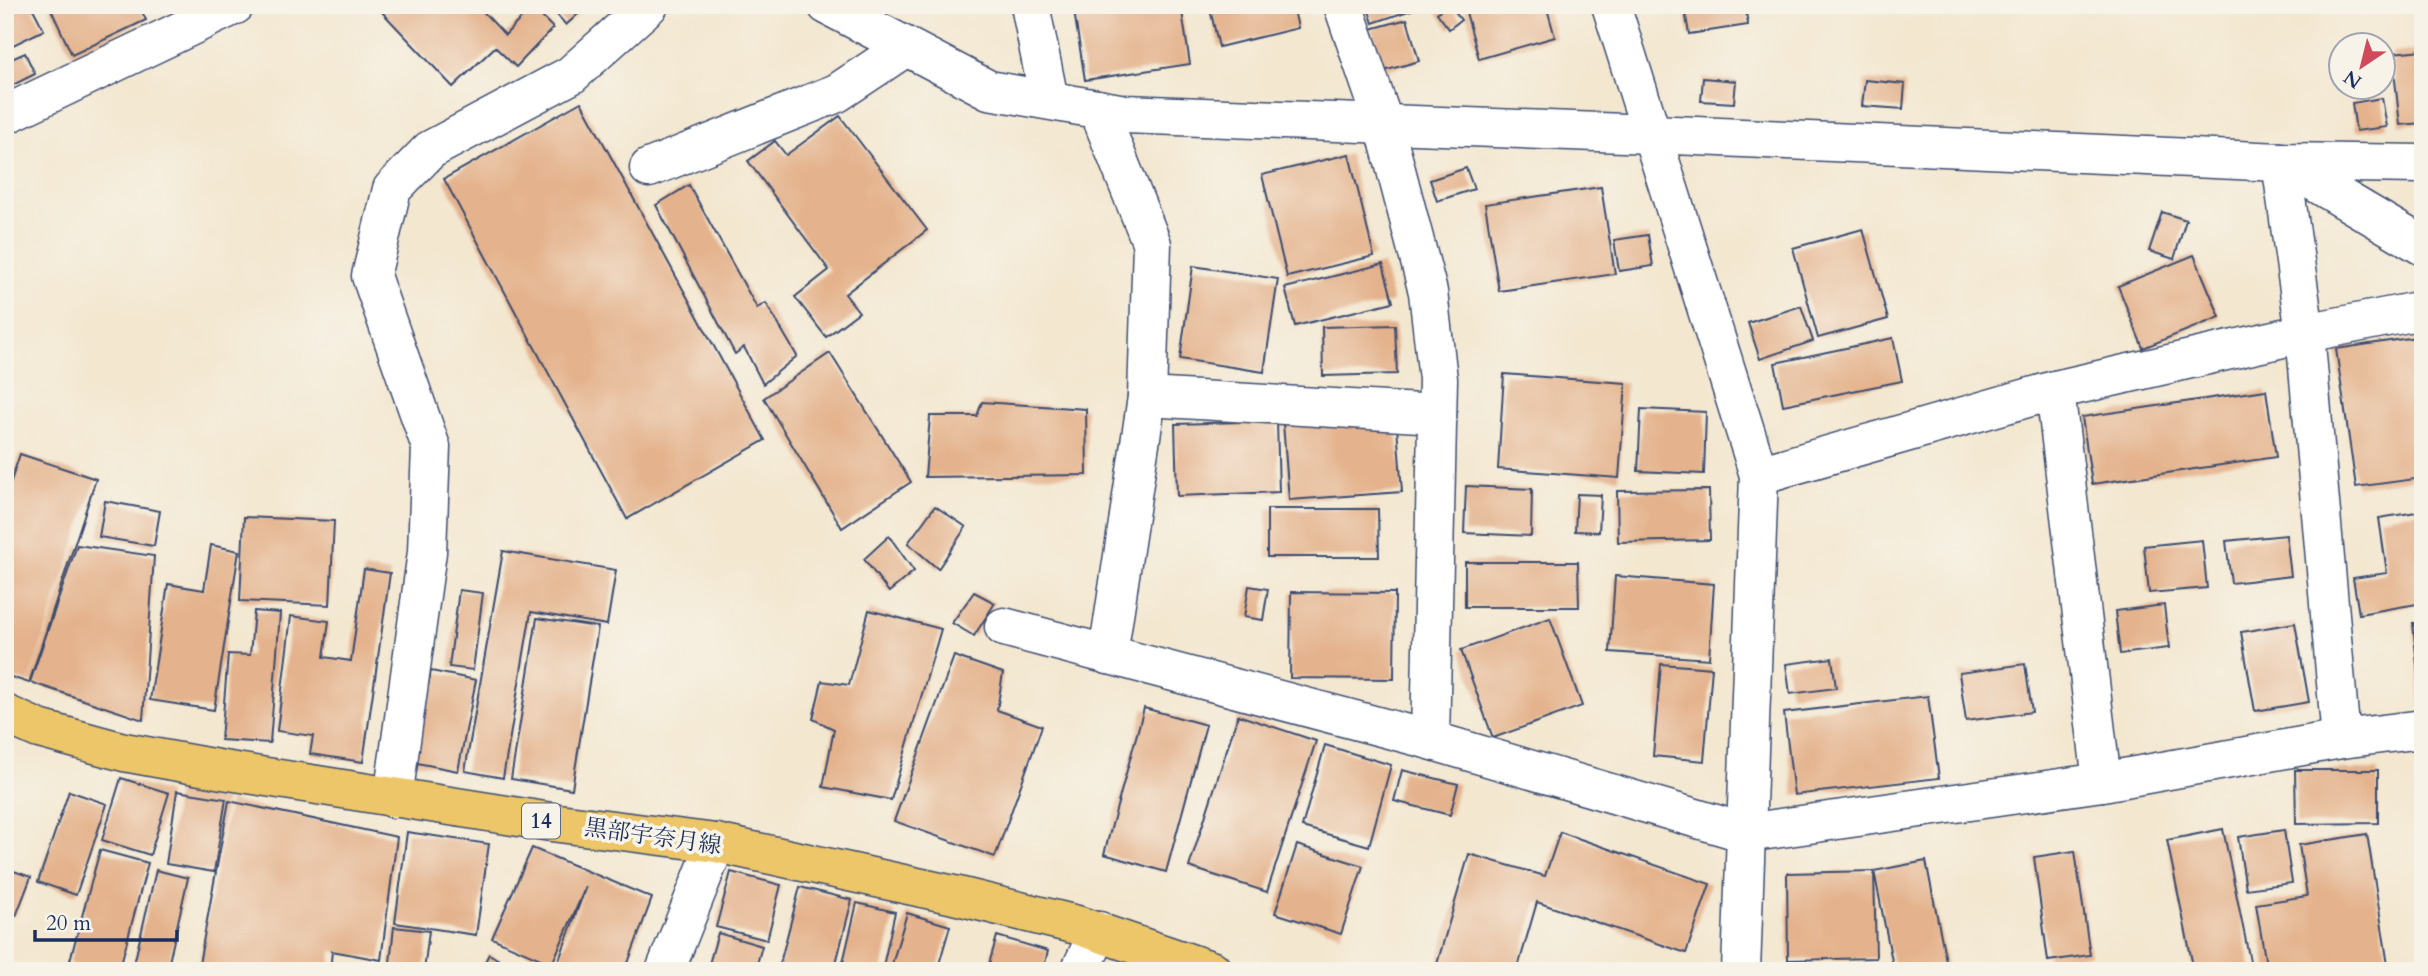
<svg xmlns="http://www.w3.org/2000/svg" width="2428" height="976" viewBox="0 0 2428 976" font-family="Cardo,'Noto Serif JP',serif">
  <style>
    .building { fill: #e4b28c }
    .lines { fill: none; stroke-linecap: round; stroke-linejoin: round }
    .minor-casing { stroke: #3b4b6f; stroke-width: 41 }
    .tertiary-casing { stroke: #3b4b6f; stroke-width: 41 }
    .primary-casing { stroke: #3b4b6f; stroke-width: 41 }
    .minor { stroke: #fff; stroke-width: 38 }
    .tertiary { stroke: #fff; stroke-width: 38 }
    .primary { stroke: #ecc669; stroke-width: 38 }
    .labels { text-anchor: middle; stroke-width: 7; stroke-linejoin: round; paint-order: stroke }
    .shield { fill: #f7f3e8; stroke: #5d6a87; stroke-width: 2 }
    .shield-label { font-size: 21px; font-weight: bold; fill: #1b2f5e }
    .street-label { font-size: 23px; fill: #1b2f5e; stroke: #f7f3e8 }
  </style>
  <rect width="100%" height="100%" fill="#f7f3e8"/>
  <filter id="ink" filterUnits="userSpaceOnUse"><feTurbulence type="fractalNoise" baseFrequency=".0143" numOctaves="2"/><feDisplacementMap in="SourceGraphic" scale="14" xChannelSelector="R" yChannelSelector="G"/><feConvolveMatrix kernelMatrix="1 2 1 2 8 2 1 2 1" color-interpolation-filters="sRGB"/></filter>
  <filter id="wash" filterUnits="userSpaceOnUse"><feTurbulence type="fractalNoise" baseFrequency=".00686" numOctaves="4" result="noise"/><feDisplacementMap in="SourceGraphic" scale="28" xChannelSelector="R" yChannelSelector="G"/><feGaussianBlur stdDeviation="1.57" result="paint"/><feColorMatrix in="noise" values="0 0 0 0 0 0 0 0 0 0 0 0 0 0 0 0 0 1.4 0 .05"/><feComposite in="paint" operator="in"/></filter>
  <g filter="url(#wash)">
    <rect width="100%" height="100%" fill="#f3e7d0"/>
    <g id="blocks">
      <g class="building">
        <path d="M 5,5 L 31,5 L 44,30 L 5,49 Z"/>
        <path d="M 49,5 L 139,5 L 146,20 L 72,55 Z"/>
        <path d="M 387,5 L 477,5 L 505,35 L 532,7 L 553,28 L 516,67 L 495,47 L 453,87 L 381,11 Z"/>
        <path d="M 554,5 L 588,5 L 566,25 L 551,8 Z"/>
        <path d="M 1073,5 L 1181,5 L 1190,64 L 1085,80 Z"/>
        <path d="M 1209,5 L 1293,5 L 1298,28 L 1219,47 Z"/>
        <path d="M 1367,5 L 1423,5 L 1423,6 L 1373,23 Z"/>
        <path d="M 1447,5 L 1450,5 L 1461,20 L 1449,29 L 1437,13 Z"/>
        <path d="M 1464,5 L 1546,5 L 1555,37 L 1479,59 Z"/>
        <path d="M 1684,5 L 1745,5 L 1748,25 L 1689,34 Z"/>
        <path d="M 1407,19 L 1419,61 L 1384,71 L 1371,29 Z"/>
        <path d="M 2423,50 L 2423,123 L 2400,125 L 2392,53 Z"/>
        <path d="M 25,53 L 35,74 L 5,89 L 5,62 Z"/>
        <path d="M 1703,78 L 1736,81 L 1734,103 L 1701,101 Z"/>
        <path d="M 1865,80 L 1905,84 L 1903,109 L 1862,106 Z"/>
        <path d="M 2382,98 L 2387,127 L 2356,131 L 2352,103 Z"/>
        <path d="M 581,102 L 765,440 L 627,519 L 444,179 Z"/>
        <path d="M 840,116 L 927,230 L 845,294 L 859,312 L 826,337 L 795,297 L 829,270 L 748,161 L 775,141 L 786,155 Z"/>
        <path d="M 1349,154 L 1374,256 L 1287,277 L 1262,175 Z"/>
        <path d="M 1466,168 L 1474,189 L 1437,201 L 1430,180 Z"/>
        <path d="M 689,185 L 757,308 L 766,303 L 797,356 L 763,384 L 744,347 L 735,354 L 656,205 Z"/>
        <path d="M 1601,187 L 1615,274 L 1499,291 L 1485,204 Z"/>
        <path d="M 2162,212 L 2186,220 L 2174,259 L 2149,251 Z"/>
        <path d="M 1863,229 L 1888,319 L 1818,338 L 1793,248 Z"/>
        <path d="M 1648,235 L 1653,266 L 1619,271 L 1614,240 Z"/>
        <path d="M 2194,255 L 2220,317 L 2143,348 L 2118,286 Z"/>
        <path d="M 1383,264 L 1393,302 L 1295,326 L 1285,288 Z"/>
        <path d="M 1193,266 L 1278,279 L 1264,372 L 1180,359 Z"/>
        <path d="M 1801,306 L 1813,341 L 1760,359 L 1748,323 Z"/>
        <path d="M 1395,325 L 1397,374 L 1323,376 L 1322,327 Z"/>
        <path d="M 2423,336 L 2423,478 L 2356,487 L 2336,349 Z"/>
        <path d="M 1893,338 L 1902,381 L 1783,405 L 1775,363 Z"/>
        <path d="M 830,353 L 911,482 L 842,528 L 764,398 Z"/>
        <path d="M 1504,374 L 1626,383 L 1619,478 L 1498,469 Z"/>
        <path d="M 2266,390 L 2276,457 L 2092,484 L 2082,417 Z"/>
        <path d="M 982,402 L 1086,409 L 1087,475 L 925,477 L 930,416 L 977,416 Z"/>
        <path d="M 1641,409 L 1706,412 L 1704,474 L 1638,471 Z"/>
        <path d="M 1396,414 L 1402,492 L 1289,500 L 1283,423 Z"/>
        <path d="M 1277,421 L 1279,492 L 1177,496 L 1175,424 Z"/>
        <path d="M 20,454 L 96,479 L 29,683 L 5,675 L 5,499 Z"/>
        <path d="M 1466,486 L 1532,489 L 1531,536 L 1464,533 Z"/>
        <path d="M 1709,490 L 1710,540 L 1618,542 L 1617,491 Z"/>
        <path d="M 1577,494 L 1601,495 L 1599,532 L 1575,531 Z"/>
        <path d="M 105,501 L 160,511 L 154,546 L 99,537 Z"/>
        <path d="M 935,506 L 966,527 L 938,569 L 908,543 Z"/>
        <path d="M 1267,509 L 1378,509 L 1379,557 L 1267,557 Z"/>
        <path d="M 2423,511 L 2423,603 L 2359,614 L 2353,578 L 2387,573 L 2379,518 Z"/>
        <path d="M 244,517 L 334,521 L 330,605 L 240,601 Z"/>
        <path d="M 2286,535 L 2291,576 L 2231,583 L 2226,541 Z"/>
        <path d="M 889,536 L 914,571 L 889,592 L 864,559 Z"/>
        <path d="M 2202,540 L 2207,588 L 2149,593 L 2144,546 Z"/>
        <path d="M 77,545 L 154,556 L 143,720 L 30,682 Z"/>
        <path d="M 211,545 L 239,551 L 214,710 L 150,700 L 168,584 L 204,590 Z"/>
        <path d="M 503,551 L 616,570 L 607,625 L 531,612 L 503,778 L 465,771 Z"/>
        <path d="M 1465,562 L 1578,562 L 1579,607 L 1465,607 Z"/>
        <path d="M 364,569 L 390,573 L 363,762 L 310,754 L 313,736 L 277,731 L 291,616 L 329,621 L 324,657 L 351,661 Z"/>
        <path d="M 1615,576 L 1714,584 L 1709,659 L 1610,652 Z"/>
        <path d="M 1249,586 L 1268,589 L 1263,620 L 1244,617 Z"/>
        <path d="M 459,590 L 483,593 L 473,670 L 449,667 Z"/>
        <path d="M 974,592 L 995,603 L 974,636 L 952,623 Z"/>
        <path d="M 1291,592 L 1395,593 L 1394,679 L 1290,678 Z"/>
        <path d="M 2164,605 L 2169,648 L 2120,654 L 2115,611 Z"/>
        <path d="M 869,610 L 941,629 L 891,800 L 823,787 L 834,729 L 813,719 L 822,681 L 849,685 Z"/>
        <path d="M 254,611 L 280,613 L 270,743 L 221,740 L 228,654 L 250,655 Z"/>
        <path d="M 537,618 L 598,627 L 572,789 L 511,779 Z"/>
        <path d="M 1550,618 L 1582,706 L 1493,738 L 1461,650 Z"/>
        <path d="M 2295,623 L 2309,702 L 2255,711 L 2241,632 Z"/>
        <path d="M 2413,623 L 2423,623 L 2423,707 L 2421,707 Z"/>
        <path d="M 954,656 L 1003,673 L 997,710 L 1042,726 L 995,857 L 894,821 Z"/>
        <path d="M 1832,658 L 1836,688 L 1790,694 L 1786,664 Z"/>
        <path d="M 1661,664 L 1712,668 L 1704,761 L 1653,756 Z"/>
        <path d="M 2025,664 L 2032,712 L 1966,721 L 1959,673 Z"/>
        <path d="M 431,671 L 476,680 L 458,771 L 412,762 Z"/>
        <path d="M 1928,696 L 1939,778 L 1794,795 L 1784,713 Z"/>
        <path d="M 1144,708 L 1206,725 L 1166,872 L 1104,854 Z"/>
        <path d="M 1238,715 L 1316,741 L 1267,892 L 1189,867 Z"/>
        <path d="M 1325,745 L 1391,765 L 1369,846 L 1302,827 Z"/>
        <path d="M 1402,770 L 1458,784 L 1450,815 L 1394,801 Z"/>
        <path d="M 2295,770 L 2378,770 L 2378,823 L 2296,824 Z"/>
        <path d="M 121,778 L 169,793 L 150,855 L 102,840 Z"/>
        <path d="M 69,791 L 107,804 L 76,895 L 38,882 Z"/>
        <path d="M 177,791 L 226,799 L 214,872 L 166,864 Z"/>
        <path d="M 229,801 L 397,837 L 381,960 L 332,951 L 330,971 L 242,971 L 199,964 Z"/>
        <path d="M 2223,829 L 2252,971 L 2194,971 L 2167,840 Z"/>
        <path d="M 2284,830 L 2292,883 L 2246,889 L 2238,837 Z"/>
        <path d="M 407,832 L 489,844 L 476,935 L 395,923 Z"/>
        <path d="M 1560,832 L 1710,884 L 1686,953 L 1537,902 L 1517,971 L 1435,971 L 1469,854 L 1545,876 Z"/>
        <path d="M 2367,834 L 2389,971 L 2267,971 L 2256,904 L 2307,896 L 2299,845 Z"/>
        <path d="M 1297,845 L 1363,866 L 1341,934 L 1275,913 Z"/>
        <path d="M 532,848 L 652,898 L 625,971 L 555,971 L 586,886 L 552,964 L 492,938 Z"/>
        <path d="M 100,850 L 148,863 L 119,971 L 94,971 L 69,964 Z"/>
        <path d="M 2075,851 L 2090,955 L 2048,961 L 2034,857 Z"/>
        <path d="M 1926,861 L 1948,971 L 1894,971 L 1874,871 Z"/>
        <path d="M 5,868 L 31,877 L 16,916 L 5,912 Z"/>
        <path d="M 156,870 L 188,878 L 167,971 L 134,964 Z"/>
        <path d="M 1874,871 L 1876,958 L 1788,960 L 1787,873 Z"/>
        <path d="M 731,872 L 781,885 L 767,940 L 716,927 Z"/>
        <path d="M 800,887 L 852,900 L 834,971 L 778,971 Z"/>
        <path d="M 857,903 L 895,912 L 882,971 L 841,971 Z"/>
        <path d="M 907,913 L 950,926 L 937,971 L 890,971 Z"/>
        <path d="M 394,927 L 429,931 L 424,971 L 389,971 Z"/>
        <path d="M 718,933 L 762,946 L 755,971 L 707,971 Z"/>
        <path d="M 997,936 L 1048,951 L 1043,971 L 987,971 Z"/>
        <path d="M 489,954 L 518,971 L 480,971 Z"/>
      </g>
    </g>
  </g>
  <g filter="url(#ink)">
    <use href="#blocks" fill-opacity="0" stroke="#3b4b6f" stroke-width="2"/>
    <g class="lines">
      <g class="minor-casing">
        <g id="minor">
          <path d="M 1030,5 L 1049,100"/>
          <path d="M 1343,5 L 1384,124 L 1428,292 L 1438,379 L 1430,740"/>
          <path d="M 1611,5 L 1759,475 L 1741,971"/>
          <path d="M 1098,109 L 1152,244 L 1147,397 L 1108,655"/>
          <path d="M 5,115 L 235,5"/>
          <path d="M 2281,162 L 2305,333 L 2341,739 L 2423,729"/>
          <path d="M 2281,162 L 2423,246"/>
          <path d="M 649,168 L 837,93 L 906,47"/>
          <path d="M 1147,397 L 1437,414"/>
          <path d="M 1759,475 L 2055,390 L 2305,333 L 2423,310"/>
          <path d="M 1004,627 L 1430,740 L 1746,833 L 2102,782 L 2055,390"/>
          <path d="M 2102,782 L 2341,739"/>
          <path d="M 393,798 L 427,552 L 431,447 L 371,276 L 392,189 L 430,150 L 571,75 L 649,5"/>
          <path d="M 665,971 L 716,843"/>
          <path d="M 1080,971 L 1099,931"/>
        </g>
      </g>
      <g class="tertiary-casing">
        <path id="tertiary" d="M 827,5 L 989,90 L 1125,114 L 1651,134 L 2281,162 L 2423,164"/>
      </g>
      <g class="primary-casing">
        <path id="primary" d="M 5,714 L 39,729 L 124,752 L 223,770 L 551,822 L 716,843 L 954,895 L 1077,925 L 1213,971"/>
      </g>
      <use href="#minor" class="minor"/>
      <use href="#tertiary" class="tertiary"/>
      <use href="#primary" class="primary"/>
    </g>
  </g>
  <g class="labels">
    <rect class="shield" x="522" y="803.5" width="38" height="35" rx="5"/>
    <g class="shield-label">
      <text x="541" y="828">14</text>
    </g>
    <g class="street-label">
      <text transform="translate(653 836) rotate(8)" y="8">黒部宇奈月線</text>
    </g>
  </g>
  <rect width="2428" height="976" fill="none" stroke="#f7f3e8" stroke-width="28"/>
  <g transform="translate(2362 66) rotate(215)"><circle r="33" fill="#f7f3e8" stroke="#9fa5b1" stroke-width="2"/>
  <path d="M0-5L12 26L0 18L-12 26Z" fill="#d1495b"/>
  <text y="-10" font-size="19" font-weight="bold" text-anchor="middle" fill="#1b2f5e">N</text>
  </g>
  <path d="M35 930v10h142v-10" fill="none" stroke="#1b2f5e" stroke-width="3.5"/>
  <text x="46" y="930" font-size="21" fill="#1b2f5e" stroke="#f7f3e8" stroke-width="5" paint-order="stroke">20 m</text>
</svg>
